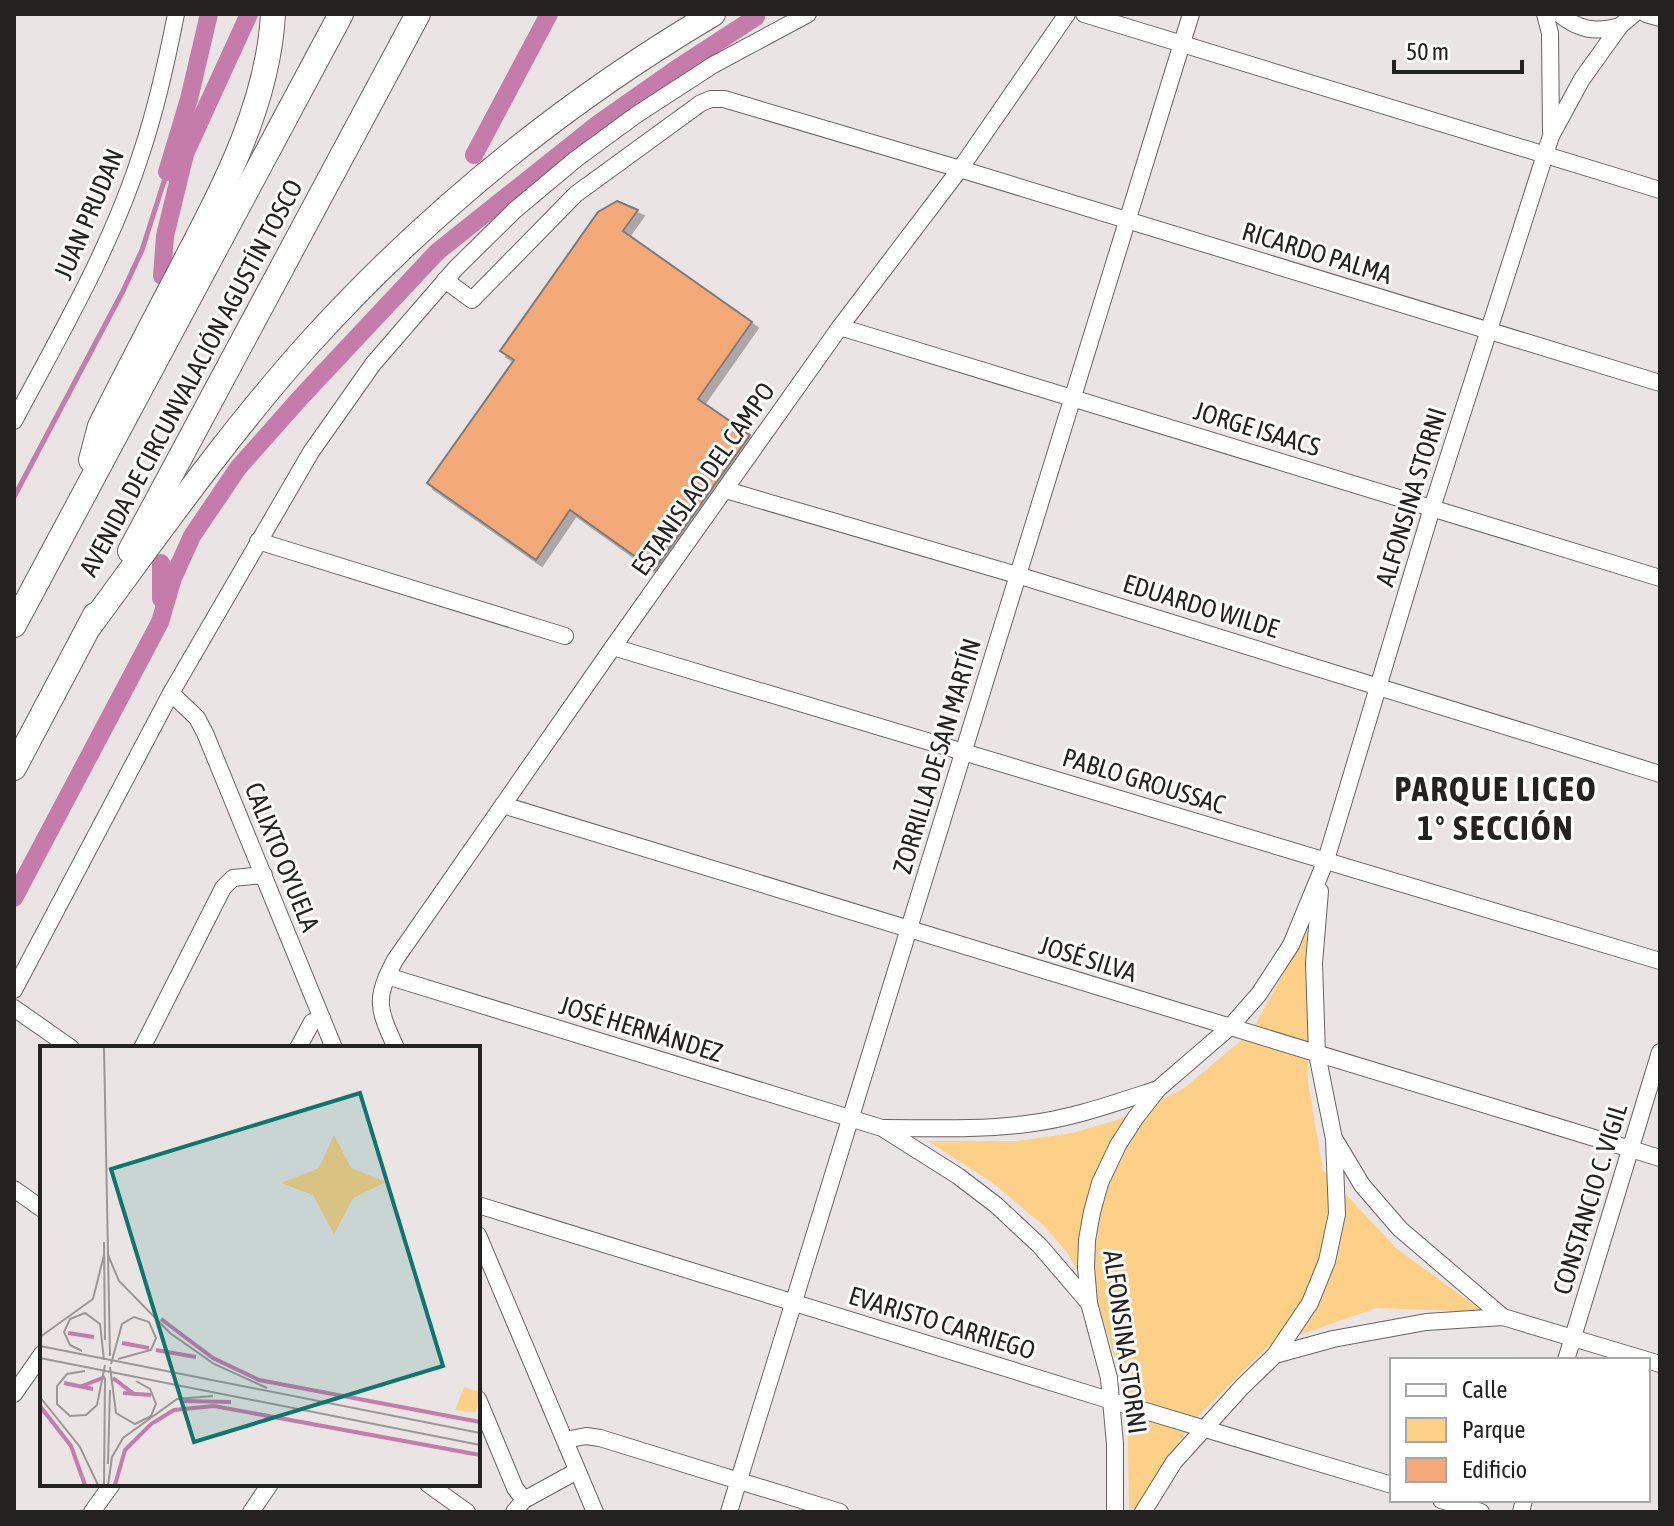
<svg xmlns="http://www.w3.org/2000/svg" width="1674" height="1526" viewBox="0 0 1674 1526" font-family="'Asap Condensed',sans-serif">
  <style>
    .green { fill: #fcd087 }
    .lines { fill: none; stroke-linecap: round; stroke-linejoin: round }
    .stream { stroke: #c57cab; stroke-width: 5 }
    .canal { stroke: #c57cab; stroke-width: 18 }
    .building { fill: #f4aa78; stroke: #7e7a78; stroke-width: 2; filter: url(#shadow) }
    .minor-casing { stroke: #686463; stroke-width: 18 }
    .highway-casing { stroke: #686463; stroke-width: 26 }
    .minor { stroke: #fff; stroke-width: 16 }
    .highway { stroke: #fff; stroke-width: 24 }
    .labels { text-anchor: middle; stroke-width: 6; stroke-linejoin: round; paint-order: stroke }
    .street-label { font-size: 26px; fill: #232221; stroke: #fff }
    .district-label { font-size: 34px; font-weight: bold; letter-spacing: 2px; fill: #232221; stroke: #fff }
    .inset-river { fill: none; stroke: #c57cab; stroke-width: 4 }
    .inset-road { fill: none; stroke: #9a9796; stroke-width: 2 }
    .view { fill: #0f766e; fill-opacity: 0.15; stroke: #0f766e; stroke-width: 4 }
    .inset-edge { fill: none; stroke: #232221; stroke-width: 4 }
  </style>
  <defs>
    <filter id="shadow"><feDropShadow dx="6" dy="6" stdDeviation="0" flood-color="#0004"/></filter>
  </defs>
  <rect width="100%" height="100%" fill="#eae5e4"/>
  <path class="green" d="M 1308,929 L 1308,1083 L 1323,1170 L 1397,1249 L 1484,1312 L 1376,1308 L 1268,1346 L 1193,1421 L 1133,1512 L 1129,1512 L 1127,1396 L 1099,1307 L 1066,1251 L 1043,1225 L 993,1183 L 928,1141 L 1018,1141 L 1072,1133 L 1117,1120 L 1183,1089 L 1251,1032 Z"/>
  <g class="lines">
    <path class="stream" d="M 14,497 L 123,291 L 142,250 L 167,172"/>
    <g class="canal">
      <path d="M 474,155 L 549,14"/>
      <path d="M 167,172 L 189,99 L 209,14"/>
      <path d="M 162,276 L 165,236 L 185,154 L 249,14"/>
      <path d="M 161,599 L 161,563"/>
      <path d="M 14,898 L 160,622 L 173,578 L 192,536 L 238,468 L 301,397 L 437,252 L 599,123 L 676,69 L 756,17"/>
    </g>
  </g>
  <path class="building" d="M 617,201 L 638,210 L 623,231 L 752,322 L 698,399 L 750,435 L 654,570 L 570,510 L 536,560 L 427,483 L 514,360 L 500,351 L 598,212 Z"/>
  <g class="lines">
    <g class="minor-casing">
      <g id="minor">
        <path d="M 1084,14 L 1660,190"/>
        <path d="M 1545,14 L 1550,33 L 1551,132"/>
        <path d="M 1559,14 C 1579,30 1595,33 1620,26"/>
        <path d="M 1646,14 L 1660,18"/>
        <path d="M 445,280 L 472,300 L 576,194 L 701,103 L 711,99 L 724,99 L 960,169 L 1660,383"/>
        <path d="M 840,327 L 1660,578"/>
        <path d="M 14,421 C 61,333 112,246 142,151 C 157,106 167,60 176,14"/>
        <path d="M 726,490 L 1017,575 L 1660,774"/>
        <path d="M 258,541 L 565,636"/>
        <path d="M 613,647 L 1660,961"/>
        <path d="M 171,693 L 197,718 L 205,733 L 334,1048"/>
        <path d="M 503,805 L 1660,1158"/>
        <path d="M 387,976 L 882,1128 L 958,1176 L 996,1205 L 1040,1246 L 1088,1302"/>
        <path d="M 14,990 L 171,693 L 311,452 L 373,364 L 456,268 L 515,210 L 576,159 L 636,115 L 713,65 L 808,14"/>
        <path d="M 14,1008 L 71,1048"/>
        <path d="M 142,1048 L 223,888 L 233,878 L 264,875"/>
        <path d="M 298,1048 L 312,1022 L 322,1018"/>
        <path d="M 396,1048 C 378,1008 374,1000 395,960 L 613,647 L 840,327 L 960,169 L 1067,14"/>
        <path d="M 884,1128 C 931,1128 979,1130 1026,1124 C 1071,1119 1115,1103 1158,1089"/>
        <path d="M 1335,1140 L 1362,1185 L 1400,1229 L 1503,1317"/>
        <path d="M 14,1189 L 42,1209"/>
        <path d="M 478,1205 L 1112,1401 L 1392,1485"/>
        <path d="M 478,1235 L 595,1512"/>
        <path d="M 1275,1355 L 1333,1339 L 1426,1322 L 1503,1317 L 1660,1364"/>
        <path d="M 1566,1360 L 1660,1052"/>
        <path d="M 14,1394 L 42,1354"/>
        <path d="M 478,1399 L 515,1488 L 524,1500"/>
        <path d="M 565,1440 L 586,1436 L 600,1438 L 840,1512"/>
        <path d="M 428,1484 L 467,1512"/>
        <path d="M 1441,1500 L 1481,1512"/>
        <path d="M 92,1512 L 112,1484"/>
        <path d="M 251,1512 L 270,1484"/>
        <path d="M 514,1512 L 524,1500 L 577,1471"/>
        <path d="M 729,1512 L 1191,14"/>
        <path d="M 1115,1512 L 1115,1444 L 1109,1378 L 1089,1303 L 1086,1267 L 1087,1240 L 1092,1212 L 1100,1183 L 1118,1145 L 1136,1117 L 1158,1089 L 1230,1027 L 1259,994 L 1291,945 L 1326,860 L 1432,508 L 1551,136 L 1582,79 L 1620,26 L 1634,14"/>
        <path d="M 1143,1512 L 1174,1462 L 1242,1387 L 1275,1355 L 1310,1303 L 1327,1261 L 1337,1214 L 1334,1139 L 1317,1054 L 1314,963 L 1320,891"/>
        <path d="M 1521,1512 L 1524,1500"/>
      </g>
    </g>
    <g class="highway-casing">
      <g id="highway">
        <path d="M 91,460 L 100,426 C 126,374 153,323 179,273 C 221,192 268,107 273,14"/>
        <path d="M 130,551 L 418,14"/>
        <path d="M 14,625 L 341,14"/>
        <path d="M 89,627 C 159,532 227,436 305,348 C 423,217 561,104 713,14"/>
        <path d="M 14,768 L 95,615"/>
      </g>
    </g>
    <use href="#minor" class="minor"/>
    <use href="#highway" class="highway"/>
  </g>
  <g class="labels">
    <g class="street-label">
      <text transform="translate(89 214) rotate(-67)" y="9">JUAN PRUDAN</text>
      <text transform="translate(1317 253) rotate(17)" y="9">RICARDO PALMA</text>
      <text transform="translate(191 378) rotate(-62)" y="9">AVENIDA DE CIRCUNVALACIÓN AGUSTÍN TOSCO</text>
      <text transform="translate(1257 429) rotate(17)" y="9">JORGE ISAACS</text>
      <text transform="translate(703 479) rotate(-55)" y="9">ESTANISLAO DEL CAMPO</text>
      <text transform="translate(1411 497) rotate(-73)" y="9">ALFONSINA STORNI</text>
      <text transform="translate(1201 606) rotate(17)" y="9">EDUARDO WILDE</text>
      <text transform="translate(937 756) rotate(-73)" y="9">ZORRILLA DE SAN MARTÍN</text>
      <text transform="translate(1144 781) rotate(17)" y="9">PABLO GROUSSAC</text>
      <text transform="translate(282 857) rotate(68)" y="9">CALIXTO OYUELA</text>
      <text transform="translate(1088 959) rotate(17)" y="9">JOSÉ SILVA</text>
      <text transform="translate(641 1029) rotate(17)" y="9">JOSÉ HERNÁNDEZ</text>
      <text transform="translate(1590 1199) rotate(-73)" y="9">CONSTANCIO C. VIGIL</text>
      <text transform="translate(942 1323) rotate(17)" y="9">EVARISTO CARRIEGO</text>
      <text transform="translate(1125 1342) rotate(82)" y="9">ALFONSINA STORNI</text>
    </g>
    <g class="district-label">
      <text x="1496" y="801">PARQUE LICEO<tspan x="1496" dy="39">1° SECCIÓN</tspan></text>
    </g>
  </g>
  <g transform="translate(40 1046)">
    <rect width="440" height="440" fill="#eae5e4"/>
    <path d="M 294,89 L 311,122 L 346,136 L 313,152 L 294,188 L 273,149 L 241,137 L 279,122 ZM 424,341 L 440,346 L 436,366 L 415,364 Z" fill="#fcd087"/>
    <path class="inset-river" d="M 121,273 L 173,312 L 219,334 L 440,376M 28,287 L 54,291M 82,297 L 109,302M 116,304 L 156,311M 73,332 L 94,348M 24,337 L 53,343M 42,340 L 65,331M 83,347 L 111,349M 144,355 L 191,356M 0,360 L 31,400 L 45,439M 174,360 L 440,409M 75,439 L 85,404 L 111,378 L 134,364 L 174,360"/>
    <path class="inset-road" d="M 64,1 L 70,310M 64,196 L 65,294M 68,209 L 79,235 L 130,287 L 174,318 L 227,342M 0,291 L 53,253 L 64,209M 0,300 L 440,387M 42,305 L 30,299 L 24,286 L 30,273 L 45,267 L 60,278 L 64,314M 0,312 L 440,399M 71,318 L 82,278 L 94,271 L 109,276 L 116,292 L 111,304 L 78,313M 70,321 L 76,367 L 95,378 L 111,370 L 116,358 L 110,343 L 96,335M 45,325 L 27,328 L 17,340 L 17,358 L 30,370 L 46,369 L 57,359 L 65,319M 0,351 L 40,401 L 58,439M 68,418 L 70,344M 64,439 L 65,332M 68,439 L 72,411 L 83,392 L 137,353 L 173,350"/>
    <path class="view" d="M 320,47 L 403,320 L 154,396 L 71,123 Z"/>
    <rect width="440" height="440" class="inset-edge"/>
  </g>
  <rect width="1674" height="1526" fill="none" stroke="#232221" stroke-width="32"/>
  <rect x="1390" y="1358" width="260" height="144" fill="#ffffff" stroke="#a7a7a6" stroke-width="2"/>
  <rect x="1406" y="1384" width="40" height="12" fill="#ffffff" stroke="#a7a7a6" stroke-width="2"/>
  <text x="1462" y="1398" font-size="24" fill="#232221">Calle</text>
  <rect x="1406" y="1418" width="40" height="24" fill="#fcd087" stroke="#a7a7a6" stroke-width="2"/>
  <text x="1462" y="1438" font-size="24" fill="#232221">Parque</text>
  <rect x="1406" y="1458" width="40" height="24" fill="#f4aa78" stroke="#a7a7a6" stroke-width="2"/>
  <text x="1462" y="1478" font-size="24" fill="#232221">Edificio</text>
  <path d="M1394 60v12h128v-12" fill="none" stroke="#232221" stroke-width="4"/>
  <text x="1406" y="60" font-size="24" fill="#232221" stroke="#ffffff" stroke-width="6" paint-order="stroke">50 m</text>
</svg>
